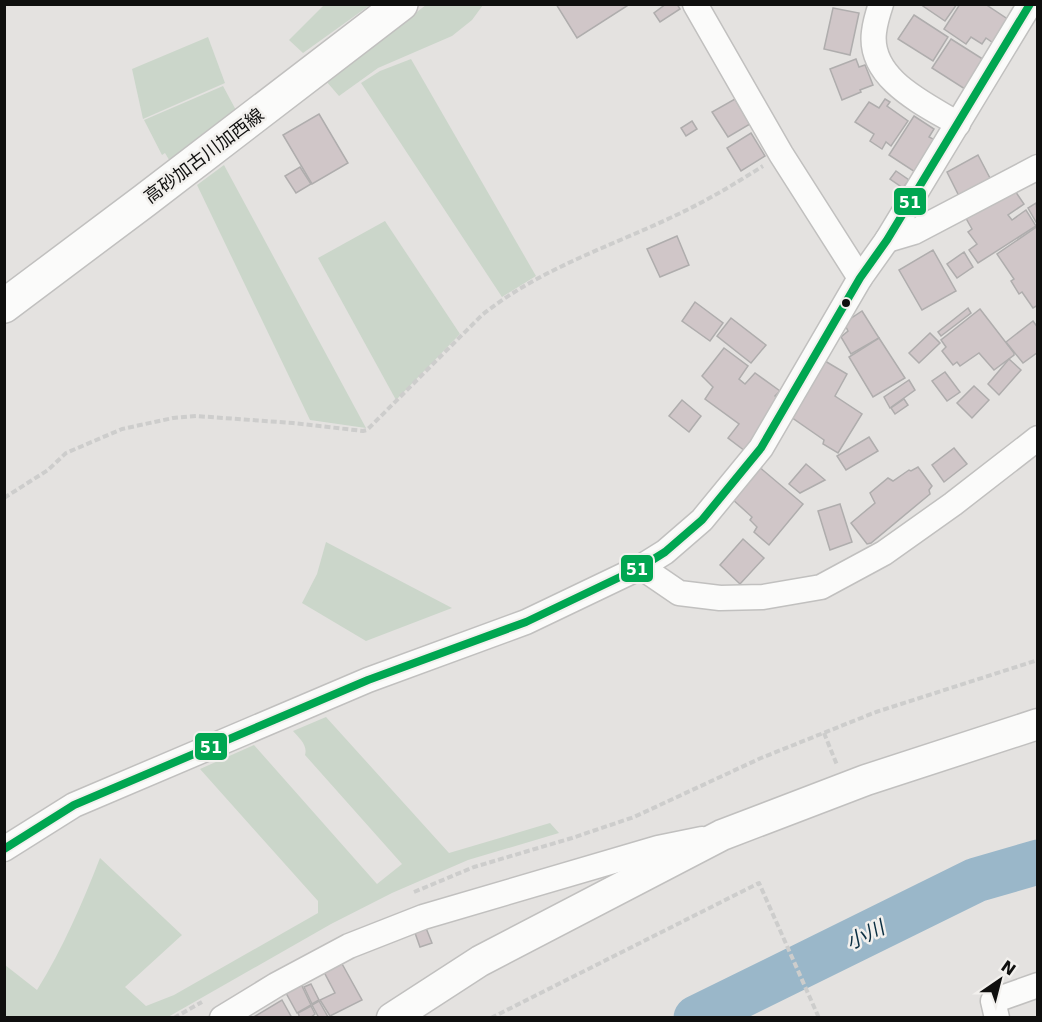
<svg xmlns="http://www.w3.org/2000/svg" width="1042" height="1022" viewBox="0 0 1042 1022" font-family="'DejaVu Sans','Noto Sans JP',sans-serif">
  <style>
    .green { fill: #cbd6ca }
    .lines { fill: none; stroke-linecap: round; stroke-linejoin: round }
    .river { stroke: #9ab7c9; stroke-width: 45 }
    .building { fill: #d0c6c8; stroke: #afadad; stroke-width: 1.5 }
    .minor-casing { stroke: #c1c0bf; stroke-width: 27 }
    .tertiary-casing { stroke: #c1c0bf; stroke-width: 33 }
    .primary-casing { stroke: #c1c0bf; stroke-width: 36 }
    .path { stroke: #cdcdcc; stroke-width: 4; stroke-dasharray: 6 3; stroke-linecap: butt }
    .minor { stroke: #fbfbfa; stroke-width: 24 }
    .tertiary { stroke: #fbfbfa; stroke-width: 30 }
    .primary { stroke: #fbfbfa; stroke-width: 33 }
    .bus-1-casing { stroke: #f2f0ed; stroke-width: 12 }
    .bus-1 { stroke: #00a651; stroke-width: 8 }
    .bus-dot { fill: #0f0f0e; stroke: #f2f0ed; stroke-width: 2 }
    .labels { text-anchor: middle; stroke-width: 5; stroke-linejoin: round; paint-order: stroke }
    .street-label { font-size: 18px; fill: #0f0f0e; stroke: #f2f0ed }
    .water-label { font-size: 20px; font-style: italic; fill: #0b2f42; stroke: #f2f0ed }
    .line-badge { stroke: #f2f0ed; stroke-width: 2 }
    .badge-label { font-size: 16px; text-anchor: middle; font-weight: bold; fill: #fff }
  </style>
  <rect width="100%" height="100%" fill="#e4e2e0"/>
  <g class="green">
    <path d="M 325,4 L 370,5 L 303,53 L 289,40 Z"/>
    <path d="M 426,5 L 483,5 L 472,20 L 452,36 L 378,68 L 339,96 L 326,81 Z"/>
    <path d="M 208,37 L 225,83 L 143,119 L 132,69 Z"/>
    <path d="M 411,59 L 536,276 L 502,297 L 361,83 L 380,71 Z"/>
    <path d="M 223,86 L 237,112 L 171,163 L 165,153 L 162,155 L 144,120 Z"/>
    <path d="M 224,165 L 366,428 L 310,420 L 197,185 Z"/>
    <path d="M 385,221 L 460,334 L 396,400 L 318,258 Z"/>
    <path d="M 326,542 L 452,608 L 366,641 L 302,603 L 317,574 Z"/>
    <path d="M 326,717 L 449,853 L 550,823 L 559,833 L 468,860 L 392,893 L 331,924 L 168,1017 L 5,1017 L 5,965 L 37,990 C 63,948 82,904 100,858 L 182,935 L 125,987 L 146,1006 L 174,995 L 318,913 L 318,901 L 200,769 L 254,745 L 377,884 L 402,864 L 305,755 C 308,745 299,738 293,731 Z"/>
  </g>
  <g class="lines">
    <path class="river" d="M 696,1018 L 976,880 L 1038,862"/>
  </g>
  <g class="building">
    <path d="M 556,4 L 630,4 L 577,38 Z"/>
    <path d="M 666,4 L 677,4 L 680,9 L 660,22 L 654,13 Z"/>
    <path d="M 920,4 L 957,4 L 945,21 Z"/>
    <path d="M 960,4 L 985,4 L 1012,22 L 996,45 L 986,38 L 982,44 L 971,37 L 966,44 L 944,29 Z"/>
    <path d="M 833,8 L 859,13 L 850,55 L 824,49 Z"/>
    <path d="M 914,15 L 948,37 L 933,61 L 898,39 Z"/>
    <path d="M 951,39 L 989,63 L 968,91 L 932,68 Z"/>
    <path d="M 856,59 L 859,67 L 865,65 L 873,85 L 860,90 L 861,92 L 842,100 L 830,69 Z"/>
    <path d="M 735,99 L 750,124 L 728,137 L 712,112 Z"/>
    <path d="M 885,99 L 890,102 L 887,106 L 908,121 L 891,146 L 886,142 L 882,149 L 870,141 L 874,134 L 855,122 L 869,102 L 879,108 Z"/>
    <path d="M 319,114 L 348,163 L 312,184 L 283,135 Z"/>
    <path d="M 914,116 L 934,129 L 929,137 L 935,140 L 915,172 L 889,155 Z"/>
    <path d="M 692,121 L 697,129 L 686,136 L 681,128 Z"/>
    <path d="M 751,133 L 765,156 L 741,171 L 727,148 Z"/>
    <path d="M 978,155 L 992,182 L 960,198 L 947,172 Z"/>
    <path d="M 300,167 L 311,184 L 296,193 L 285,176 Z"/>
    <path d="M 896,171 L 909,180 L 903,188 L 890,179 Z"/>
    <path d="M 1013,188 L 1024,204 L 1008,215 L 1012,220 L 1026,210 L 1036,226 L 978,263 L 969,250 L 977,244 L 968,232 L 972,229 L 963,213 Z"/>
    <path d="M 1036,203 L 1038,221 L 1036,222 L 1028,208 Z"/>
    <path d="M 1038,226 L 1038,305 L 1033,308 L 1022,292 L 1019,294 L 1011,281 L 1014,279 L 997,254 Z"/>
    <path d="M 677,236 L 689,265 L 660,277 L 647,249 Z"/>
    <path d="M 933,250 L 956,291 L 922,310 L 899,270 Z"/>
    <path d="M 964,252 L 973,267 L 957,278 L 947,264 Z"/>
    <path d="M 695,302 L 723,323 L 710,341 L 682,321 Z"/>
    <path d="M 968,308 L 971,313 L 941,336 L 938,332 Z"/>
    <path d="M 980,309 L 1014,353 L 1014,355 L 994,370 L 979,353 L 960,366 L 957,362 L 953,365 L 942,351 L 946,347 L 941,340 Z"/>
    <path d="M 862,311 L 879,338 L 851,354 L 841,337 L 848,331 L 844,323 Z"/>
    <path d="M 731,318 L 766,345 L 751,363 L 717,336 Z"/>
    <path d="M 1033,321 L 1038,328 L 1038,352 L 1023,363 L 1006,342 Z"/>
    <path d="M 930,333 L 940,343 L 919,363 L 909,353 Z"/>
    <path d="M 879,338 L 905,378 L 873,397 L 849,357 Z"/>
    <path d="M 724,348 L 748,366 L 739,379 L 745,384 L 755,373 L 780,391 L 775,396 L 777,400 L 761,427 L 745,451 L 728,438 L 739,424 L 705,399 L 713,387 L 702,376 Z"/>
    <path d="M 1009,359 L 1021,370 L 999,395 L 988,384 Z"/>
    <path d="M 825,361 L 847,374 L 835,396 L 862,414 L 838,453 L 823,444 L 824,440 L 791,417 Z"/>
    <path d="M 945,372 L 960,392 L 947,401 L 932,381 Z"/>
    <path d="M 909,380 L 915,390 L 890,408 L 884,397 Z"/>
    <path d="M 974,386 L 989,400 L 972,418 L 957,403 Z"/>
    <path d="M 904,399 L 908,405 L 895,414 L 891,408 Z"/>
    <path d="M 682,400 L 701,416 L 689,432 L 669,416 Z"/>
    <path d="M 869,437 L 878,451 L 846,470 L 837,456 Z"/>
    <path d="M 954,448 L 967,464 L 944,482 L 932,465 Z"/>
    <path d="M 806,464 L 825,480 L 800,493 L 789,484 Z"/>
    <path d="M 758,466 L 803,504 L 769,545 L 754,532 L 757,527 L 750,520 L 752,517 L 731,498 Z"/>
    <path d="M 918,467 L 932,486 L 929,490 L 930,494 L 871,543 L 867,544 L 851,523 L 875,503 L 870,493 L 888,478 L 893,481 L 909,470 L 911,471 Z"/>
    <path d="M 840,504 L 852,542 L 830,550 L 818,511 Z"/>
    <path d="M 743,539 L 764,558 L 740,584 L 720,565 Z"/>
    <path d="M 426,928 L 432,943 L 420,947 L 415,933 Z"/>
    <path d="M 341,962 L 362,1000 L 330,1016 L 320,1000 L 335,993 L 324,972 Z"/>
    <path d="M 301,984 L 311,1005 L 297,1013 L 286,993 Z"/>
    <path d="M 311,984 L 319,1000 L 312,1004 L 304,987 Z"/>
    <path d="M 282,1000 L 292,1018 L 252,1018 Z"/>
    <path d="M 319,1001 L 328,1017 L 319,1018 L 312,1005 Z"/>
    <path d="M 311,1006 L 315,1014 L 310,1018 L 300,1018 L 298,1013 Z"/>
  </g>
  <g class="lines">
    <g class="minor-casing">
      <g id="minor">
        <path d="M 695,4 L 781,154 L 860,278"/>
        <path d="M 881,4 C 878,13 875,23 874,32 C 868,79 925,104 958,124"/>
        <path d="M 887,240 L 914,232 L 1038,167"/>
        <path d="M 641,567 L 679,593 L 720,598 L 763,597 L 821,587 L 884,553 L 953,504 L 1038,438"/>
        <path d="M 4,849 L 74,805 L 368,680 L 526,622 L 641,567 L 665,552 L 702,520 L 761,448 L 860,278 L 887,240 L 1030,4"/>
        <path d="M 222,1018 L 276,985 L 349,946 L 423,917 L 658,848 L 702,839"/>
        <path d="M 997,1018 L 993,1001 L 1038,985"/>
      </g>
    </g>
    <g class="tertiary-casing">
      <path id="tertiary" d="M 392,1018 L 480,961 L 722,835 L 866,780 L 1038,724"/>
    </g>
    <g class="primary-casing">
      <path id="primary" d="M 4,306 L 144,201 L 401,4"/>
    </g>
    <g class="path">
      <path d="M 4,498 L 48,470 L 66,453 L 122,429 L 173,418 L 196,416 L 293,423 L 363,431 L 367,430 L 482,315 C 538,270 606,248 670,218 C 703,203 733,185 763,166"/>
      <path d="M 824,733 L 837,765"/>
      <path d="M 414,892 L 474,867 L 572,838 L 634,817 L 761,758 L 876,712 L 1038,660"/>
      <path d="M 174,1018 L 202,1002"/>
      <path d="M 491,1018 L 759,883 L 819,1018"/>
    </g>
    <use href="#minor" class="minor"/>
    <use href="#tertiary" class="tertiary"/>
    <use href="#primary" class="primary"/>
    <g class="bus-1-casing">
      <path id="bus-1" d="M 4,849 L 74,805 L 368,680 L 526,622 L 641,567 L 665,552 L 702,520 L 761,448 L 860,278 L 887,240 L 1030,4"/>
    </g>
    <use href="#bus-1" class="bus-1"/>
  </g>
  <circle class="bus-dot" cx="846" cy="303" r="5"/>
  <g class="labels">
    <g class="street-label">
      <text transform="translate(204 156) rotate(-37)" y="6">高砂加古川加西線</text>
    </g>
    <g class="water-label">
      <text transform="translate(865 935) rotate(-26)" y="7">小川</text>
    </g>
  </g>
  <g class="line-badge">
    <rect x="893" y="187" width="34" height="29" rx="6" fill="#00a651"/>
    <rect x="620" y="554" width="34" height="29" rx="6" fill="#00a651"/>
    <rect x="194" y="732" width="34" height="29" rx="6" fill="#00a651"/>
  </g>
  <g class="badge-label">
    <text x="910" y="208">51</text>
    <text x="637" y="575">51</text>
    <text x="211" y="753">51</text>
  </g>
  <rect width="1042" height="1022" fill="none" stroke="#0f0f0e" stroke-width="12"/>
  <g transform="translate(1000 980) rotate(35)" stroke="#f2f0ed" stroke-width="4.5" paint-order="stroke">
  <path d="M0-4.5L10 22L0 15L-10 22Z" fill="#0f0f0e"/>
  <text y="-9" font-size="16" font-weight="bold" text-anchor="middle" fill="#0f0f0e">N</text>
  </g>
</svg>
